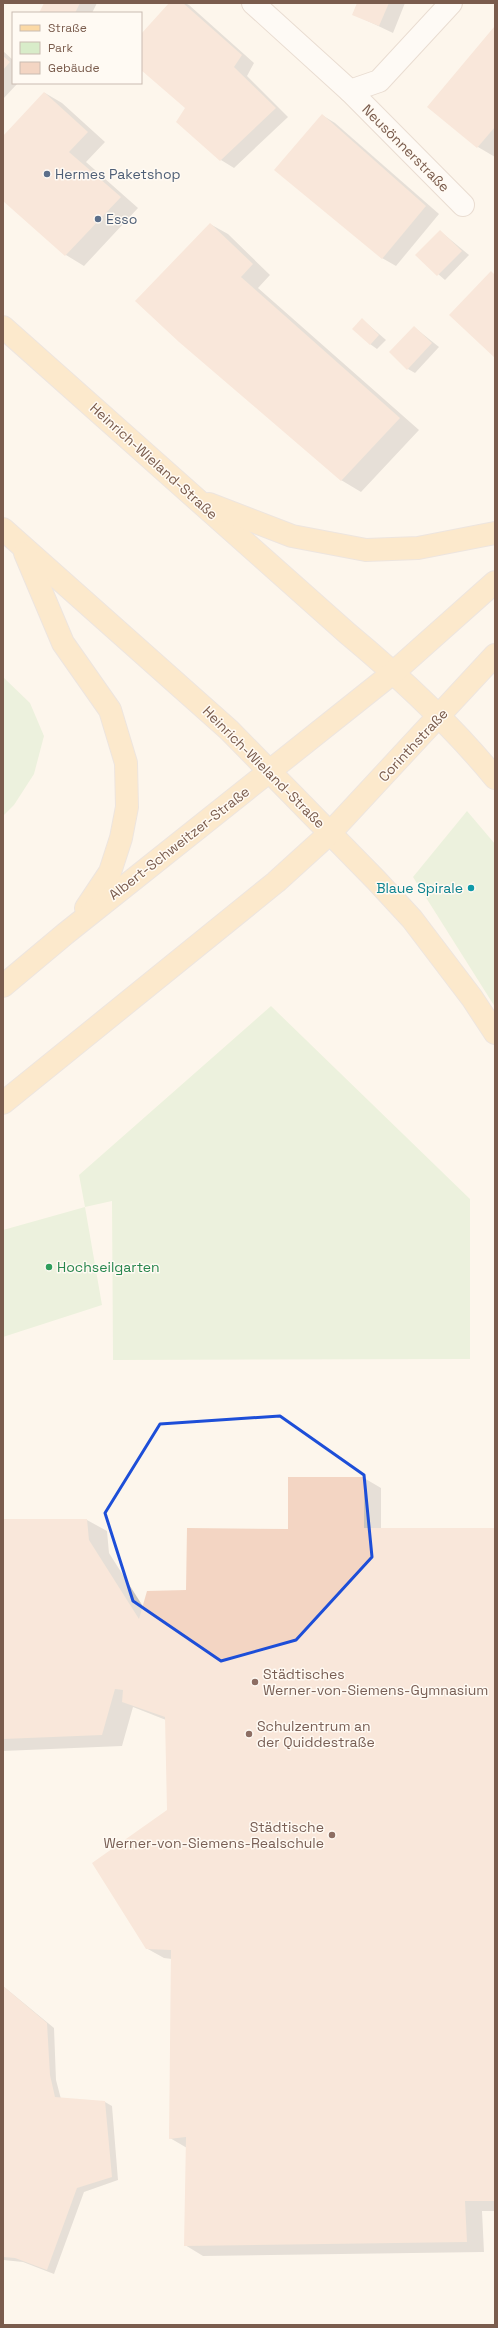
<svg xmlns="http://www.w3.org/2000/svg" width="498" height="2328" viewBox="0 0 498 2328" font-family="'Space Grotesk',sans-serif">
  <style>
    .green { fill: #d8ecc9 }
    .shadow { fill: #0003 }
    .building { fill: #f3d5c3 }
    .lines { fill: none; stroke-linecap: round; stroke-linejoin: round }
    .minor-casing { stroke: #d1beb0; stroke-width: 24 }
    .major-casing { stroke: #dad1cd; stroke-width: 24 }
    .minor { stroke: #fff; stroke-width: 22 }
    .major { stroke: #fbd9a5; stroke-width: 22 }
    .marked { fill: none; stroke: #1d4ed8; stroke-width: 3; stroke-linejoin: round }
    .service-dot { fill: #5c6f8a; stroke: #fffaf3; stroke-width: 1.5 }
    .culture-dot { fill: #0f9aa8; stroke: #fffaf3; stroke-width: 1.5 }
    .leisure-dot { fill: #2e9e5b; stroke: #fffaf3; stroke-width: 1.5 }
    .education-dot { fill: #8d6e63; stroke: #fffaf3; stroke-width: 1.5 }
    .labels { text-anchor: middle; stroke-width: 3; stroke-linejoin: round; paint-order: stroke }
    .street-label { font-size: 14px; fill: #7a5c4d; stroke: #fffaf3 }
    .service-label { font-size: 14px; fill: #4e5e75; stroke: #fffaf3; text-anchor: start }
    .culture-label { font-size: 14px; fill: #0d838f; stroke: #fffaf3; text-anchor: end }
    .leisure-label { font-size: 14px; fill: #27864d; stroke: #fffaf3; text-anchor: start }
    .education-label { font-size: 14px; fill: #785e54; stroke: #fffaf3; text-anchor: start }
  </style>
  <rect width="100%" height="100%" fill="#fdf6ec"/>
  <g class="green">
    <path d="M 3,677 L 30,703 L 44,736 L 34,774 L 14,805 L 3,816 Z"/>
    <path d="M 467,811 L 495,844 L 495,1007 L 413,877 Z"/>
    <path d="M 271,1006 L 470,1199 L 470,1359 L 113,1360 L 112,1201 L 85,1207 L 102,1305 L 3,1337 L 3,1230 L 85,1207 L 79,1175 Z"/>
  </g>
  <g class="shadow">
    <path d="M 45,3 L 97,3 L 92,13 L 41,13 Z"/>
    <path d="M 171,3 L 185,3 L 189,5 L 254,63 L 247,76 L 288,117 L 234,168 L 221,160 L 187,108 L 141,69 L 141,35 Z"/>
    <path d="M 358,3 L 405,3 L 393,33 L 353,14 Z"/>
    <path d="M 494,28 L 495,29 L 495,157 L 478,147 L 428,107 Z"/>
    <path d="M 3,51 L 13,60 L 13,83 L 18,83 L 3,99 Z"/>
    <path d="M 45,93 L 62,103 L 105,142 L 86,162 L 138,208 L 84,266 L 66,255 L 3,199 L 3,137 Z"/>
    <path d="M 322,115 L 335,123 L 439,214 L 396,266 L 382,258 Z"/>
    <path d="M 210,224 L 228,234 L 270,275 L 258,288 L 419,430 L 361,492 L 341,480 Z"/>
    <path d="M 440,231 L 469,255 L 445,280 L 416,255 Z"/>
    <path d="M 362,319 L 386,340 L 377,349 L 370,344 Z"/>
    <path d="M 414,327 L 439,347 L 415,373 L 408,369 Z"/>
    <path d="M 364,1478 L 381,1488 L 381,1529 L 495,1529 L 495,2211 L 482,2211 L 484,2252 L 203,2256 L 185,2245 L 187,2148 L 170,2138 L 172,1959 L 164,1958 L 146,1948 L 168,1810 L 166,1720 L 133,1707 L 122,1746 L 3,1751 L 3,1520 L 87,1520 L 107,1531 L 109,1553 L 144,1608 L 187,1591 L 289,1530 Z"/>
    <path d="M 3,1986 L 54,2028 L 56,2080 L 61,2099 L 105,2102 L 112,2106 L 118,2180 L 84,2192 L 54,2274 L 23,2262 L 3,2260 Z"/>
  </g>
  <g class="building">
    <path d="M 44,3 L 80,3 L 75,13 L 39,13 Z"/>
    <path d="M 169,3 L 183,3 L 242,55 L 234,67 L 276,108 L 220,161 L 176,122 L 185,108 L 141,70 L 141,34 Z"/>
    <path d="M 357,3 L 389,3 L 379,26 L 352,15 Z"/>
    <path d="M 494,27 L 495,127 L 477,148 L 427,107 Z"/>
    <path d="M 3,56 L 10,62 L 3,70 Z"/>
    <path d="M 44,92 L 88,132 L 69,152 L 121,197 L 65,256 L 3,201 L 3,136 Z"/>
    <path d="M 322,114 L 426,206 L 382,259 L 274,170 Z"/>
    <path d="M 210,223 L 253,264 L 241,277 L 400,418 L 341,481 L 179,342 L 135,301 Z"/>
    <path d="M 440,230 L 462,251 L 437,276 L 415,255 Z"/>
    <path d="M 491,271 L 495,275 L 495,358 L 449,315 Z"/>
    <path d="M 362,318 L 379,335 L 370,345 L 352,329 Z"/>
    <path d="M 414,326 L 432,343 L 407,370 L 389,352 Z"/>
    <path d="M 288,1477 L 364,1477 L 364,1528 L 495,1528 L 495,2201 L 465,2201 L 467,2242 L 184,2246 L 186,2137 L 169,2139 L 171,1950 L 146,1949 L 92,1863 L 167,1810 L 165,1717 L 122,1702 L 123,1690 L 115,1689 L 102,1735 L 3,1739 L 3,1519 L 87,1519 L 89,1540 L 139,1619 L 147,1591 L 186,1590 L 187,1528 L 288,1529 Z"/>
    <path d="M 3,1986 L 47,2023 L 50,2075 L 55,2097 L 105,2101 L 112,2177 L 77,2188 L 47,2270 L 15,2258 L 3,2257 Z"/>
  </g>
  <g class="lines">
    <g class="minor-casing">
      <g id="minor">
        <path d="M 253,3 L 350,91 L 379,81 L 451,3"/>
        <path d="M 350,91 L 463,205"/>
      </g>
    </g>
    <g class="major-casing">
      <g id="major">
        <path d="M 3,327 L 347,633 C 401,678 451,724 495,778"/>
        <path d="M 209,504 L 292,536 L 366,550 L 418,548 L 495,533"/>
        <path d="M 3,529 L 229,730 L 376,880 L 412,919 L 472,998 L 495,1033"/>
        <path d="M 25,553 L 63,643 L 110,710 L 126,763 L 127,807 L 121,838 L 110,872 L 86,908"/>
        <path d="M 3,986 L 65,934 L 394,672 L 495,582"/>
        <path d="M 3,1103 L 276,882 L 330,833 L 495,655"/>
      </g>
    </g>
    <use href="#minor" class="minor"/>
    <use href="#major" class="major"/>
  </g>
  <path d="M0 0H498V2328H0ZM 280,1416 L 364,1475 L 372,1557 L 296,1640 L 221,1661 L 133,1601 L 105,1513 L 160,1424 Z" fill="#fdf6ec" fill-opacity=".55" fill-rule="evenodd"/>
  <path class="marked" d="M 280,1416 L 364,1475 L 372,1557 L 296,1640 L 221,1661 L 133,1601 L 105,1513 L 160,1424 Z"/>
  <g class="service-dot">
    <circle cx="47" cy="174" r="4"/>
    <circle cx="98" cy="219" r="4"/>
  </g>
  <circle class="culture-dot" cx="471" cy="888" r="4"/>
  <circle class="leisure-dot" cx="49" cy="1267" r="4"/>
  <g class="education-dot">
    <circle cx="255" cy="1682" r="4"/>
    <circle cx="249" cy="1734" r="4"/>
    <circle cx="332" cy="1835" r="4"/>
  </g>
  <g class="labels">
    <g class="street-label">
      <text transform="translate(406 148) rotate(45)" y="5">Neusönnerstraße</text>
      <text transform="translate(154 461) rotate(42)" y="5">Heinrich-Wieland-Straße</text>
      <text transform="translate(413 745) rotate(-47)" y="5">Corinthstraße</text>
      <text transform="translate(264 767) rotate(45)" y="5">Heinrich-Wieland-Straße</text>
      <text transform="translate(179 843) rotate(-38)" y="5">Albert-Schweitzer-Straße</text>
    </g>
    <g class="service-label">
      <text x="55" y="179">Hermes Paketshop</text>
      <text x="106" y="224">Esso</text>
    </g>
    <g class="culture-label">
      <text x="463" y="893">Blaue Spirale</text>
    </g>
    <g class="leisure-label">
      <text x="57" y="1272">Hochseilgarten</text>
    </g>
    <g class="education-label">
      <text x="263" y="1679">Städtisches<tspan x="263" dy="16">Werner-von-Siemens-Gymnasium</tspan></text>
      <text x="257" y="1731">Schulzentrum an<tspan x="257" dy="16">der Quiddestraße</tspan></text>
      <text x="324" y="1832" text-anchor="end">Städtische<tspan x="324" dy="16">Werner-von-Siemens-Realschule</tspan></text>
    </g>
  </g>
  <rect width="498" height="2328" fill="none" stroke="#7a5c4d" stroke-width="8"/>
  <rect x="12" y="12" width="130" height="72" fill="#fffaf3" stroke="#cabbb1"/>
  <rect x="20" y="25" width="20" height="6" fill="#fbd9a5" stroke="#cabbb1"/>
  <text x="48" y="32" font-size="12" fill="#7a5c4d">Straße</text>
  <rect x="20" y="42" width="20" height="12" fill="#d8ecc9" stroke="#cabbb1"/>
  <text x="48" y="52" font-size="12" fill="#7a5c4d">Park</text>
  <rect x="20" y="62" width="20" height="12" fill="#f3d5c3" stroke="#cabbb1"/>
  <text x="48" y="72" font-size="12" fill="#7a5c4d">Gebäude</text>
</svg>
